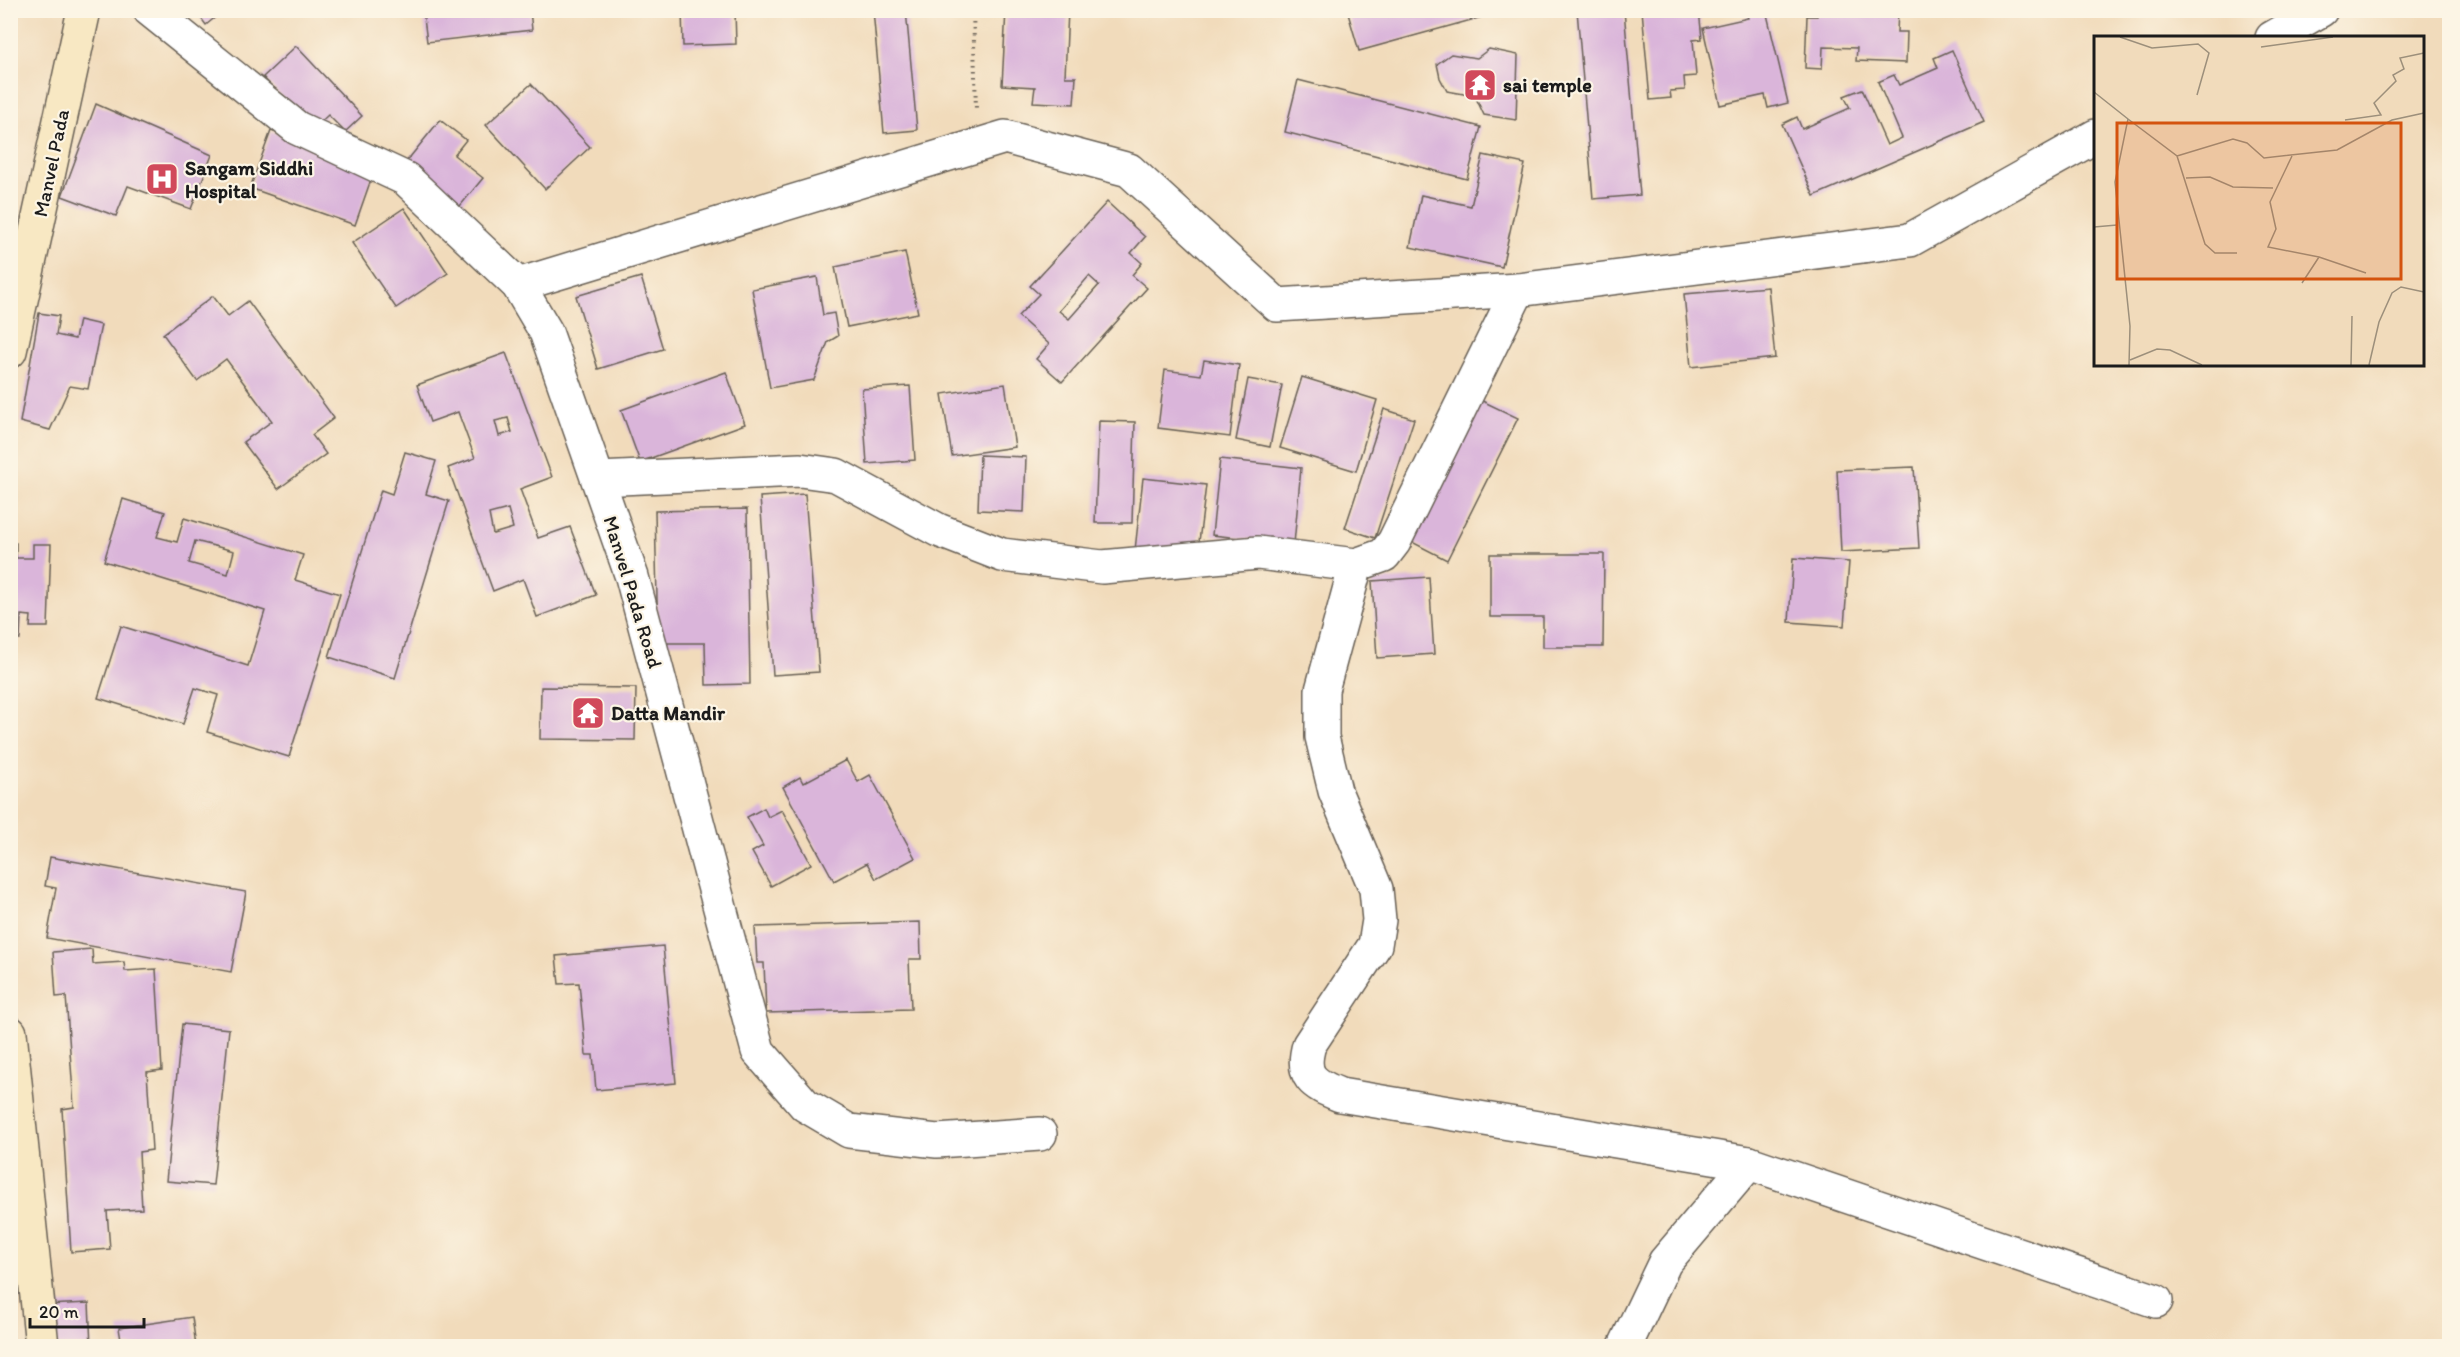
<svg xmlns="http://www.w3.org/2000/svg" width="2460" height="1357" viewBox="0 0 2460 1357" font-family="Itim,sans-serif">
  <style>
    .building { fill: #dab5da; fill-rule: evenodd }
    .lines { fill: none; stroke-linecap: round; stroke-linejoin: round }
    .street-casing { stroke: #675f54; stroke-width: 36 }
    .secondary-casing { stroke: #675f54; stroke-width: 36 }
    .path { stroke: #675f54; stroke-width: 4; stroke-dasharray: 1.5 4.5; stroke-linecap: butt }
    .street { stroke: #fff; stroke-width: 33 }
    .secondary { stroke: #f8e8c3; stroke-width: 33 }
    .labels { text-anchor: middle; stroke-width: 4.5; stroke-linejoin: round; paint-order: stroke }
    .poi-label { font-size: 20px; font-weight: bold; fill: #1c1c1c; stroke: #fcf5e5; text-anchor: start }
    .street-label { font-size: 20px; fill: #1c1c1c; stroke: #fcf5e5 }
    .inset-road { fill: none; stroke: #9c8f7b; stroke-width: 1.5 }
    .view { fill: #d4530e; fill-opacity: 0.15; stroke: #d4530e; stroke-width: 3 }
    .inset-edge { fill: none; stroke: #1c1c1c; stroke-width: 3 }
  </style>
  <rect width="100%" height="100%" fill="#fcf5e5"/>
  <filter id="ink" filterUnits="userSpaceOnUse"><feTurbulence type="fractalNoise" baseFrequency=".0167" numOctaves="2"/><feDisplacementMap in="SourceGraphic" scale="12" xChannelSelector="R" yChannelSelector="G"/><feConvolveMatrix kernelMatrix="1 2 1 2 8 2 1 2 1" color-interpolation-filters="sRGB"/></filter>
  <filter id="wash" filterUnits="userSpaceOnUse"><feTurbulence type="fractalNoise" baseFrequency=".008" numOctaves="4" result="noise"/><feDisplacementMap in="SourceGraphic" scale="24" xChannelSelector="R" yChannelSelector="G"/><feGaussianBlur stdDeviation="1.35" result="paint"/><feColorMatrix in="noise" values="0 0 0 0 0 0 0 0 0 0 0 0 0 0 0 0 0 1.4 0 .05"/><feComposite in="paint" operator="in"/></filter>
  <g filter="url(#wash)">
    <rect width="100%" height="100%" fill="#f1dbbb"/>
    <g id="blocks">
      <g class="building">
        <path d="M 195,10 L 224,10 L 206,25 Z"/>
        <path d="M 423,10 L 530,10 L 532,30 L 427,42 Z"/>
        <path d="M 682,10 L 735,10 L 736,44 L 683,46 Z"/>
        <path d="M 873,10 L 906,10 L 917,130 L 884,133 Z"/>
        <path d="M 1006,10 L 1068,10 L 1065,77 L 1076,77 L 1074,104 L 1033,102 L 1035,87 L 1002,85 Z"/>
        <path d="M 1347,10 L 1504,10 L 1504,11 L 1359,51 Z"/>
        <path d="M 1577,10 L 1624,10 L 1640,195 L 1593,199 Z"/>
        <path d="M 1642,10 L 1699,10 L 1702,39 L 1693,40 L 1696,76 L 1684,77 L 1685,90 L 1670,91 L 1671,98 L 1650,100 Z"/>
        <path d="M 1745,10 L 1766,10 L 1788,103 L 1768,108 L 1765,95 L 1720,105 L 1703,28 L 1748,18 Z"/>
        <path d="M 1817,10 L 1898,10 L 1897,32 L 1907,32 L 1906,63 L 1856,61 L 1857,48 L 1823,47 L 1822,69 L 1805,68 L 1807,16 L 1817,16 Z"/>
        <path d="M 296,46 L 362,116 L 345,132 L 328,115 L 312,130 L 263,77 Z"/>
        <path d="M 1489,49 L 1518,55 L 1516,120 L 1484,115 L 1475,96 L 1447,91 L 1440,78 L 1437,64 L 1451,54 L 1477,58 Z"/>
        <path d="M 1952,50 L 1984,122 L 1814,196 L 1782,124 L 1797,117 L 1802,129 L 1850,108 L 1844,96 L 1862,89 L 1887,145 L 1902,138 L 1878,82 L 1894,75 L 1899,85 L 1938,68 L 1934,58 Z"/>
        <path d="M 1298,80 L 1481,127 L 1467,179 L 1285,132 Z"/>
        <path d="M 531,84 L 590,147 L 545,189 L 486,125 Z"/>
        <path d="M 96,104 L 212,155 L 191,209 L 128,186 L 116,216 L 62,196 Z"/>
        <path d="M 440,120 L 466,140 L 454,155 L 483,178 L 460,206 L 406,162 Z"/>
        <path d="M 271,131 L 375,168 L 355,225 L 250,188 Z"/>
        <path d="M 1483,155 L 1525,164 L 1502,267 L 1410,247 L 1421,195 L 1471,206 Z"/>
        <path d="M 1107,202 L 1145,237 L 1131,253 L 1142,263 L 1132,275 L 1147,288 L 1062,382 L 1036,359 L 1049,344 L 1018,316 L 1039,294 L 1030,286 ZM 1089,276 L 1099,285 L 1069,319 L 1059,311 Z"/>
        <path d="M 404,208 L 448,273 L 396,308 L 352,243 Z"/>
        <path d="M 905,252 L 918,313 L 847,327 L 835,267 Z"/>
        <path d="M 641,277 L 663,349 L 598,369 L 576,296 Z"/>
        <path d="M 817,277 L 823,315 L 834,313 L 838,336 L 828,342 L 814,380 L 770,388 L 752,289 Z"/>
        <path d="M 1768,287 L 1775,358 L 1691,367 L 1684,294 Z"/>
        <path d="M 213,296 L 228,316 L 248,301 L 334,418 L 312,435 L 326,454 L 278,489 L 243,442 L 272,421 L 226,359 L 197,381 L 163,334 Z"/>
        <path d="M 39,313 L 59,316 L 56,335 L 75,339 L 79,320 L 101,325 L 88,389 L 70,386 L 50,430 L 20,422 Z"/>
        <path d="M 506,353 L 552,477 L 520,489 L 538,538 L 570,527 L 596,595 L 537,617 L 523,579 L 493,591 L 448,468 L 475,458 L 458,412 L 430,422 L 417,385 ZM 508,418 L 512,432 L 499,436 L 495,421 ZM 508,509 L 513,528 L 493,534 L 489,514 Z"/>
        <path d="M 1204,360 L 1239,365 L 1230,437 L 1158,428 L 1165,370 L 1201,375 Z"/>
        <path d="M 726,372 L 745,424 L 640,462 L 621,410 Z"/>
        <path d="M 1302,377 L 1377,400 L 1356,471 L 1280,448 Z"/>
        <path d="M 1248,379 L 1282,385 L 1270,447 L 1236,440 Z"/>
        <path d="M 1005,384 L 1015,447 L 952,456 L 942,394 Z"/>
        <path d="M 910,386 L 915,460 L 867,464 L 862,389 Z"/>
        <path d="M 1476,398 L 1518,418 L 1447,560 L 1406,539 Z"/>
        <path d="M 1384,409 L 1414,419 L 1375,538 L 1345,528 Z"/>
        <path d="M 1099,421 L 1135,422 L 1132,523 L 1095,523 Z"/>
        <path d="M 405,452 L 436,461 L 426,494 L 449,501 L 395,678 L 329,657 L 381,490 L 392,494 Z"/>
        <path d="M 980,455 L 1026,457 L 1024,512 L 978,510 Z"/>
        <path d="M 1220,459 L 1301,468 L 1294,544 L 1212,535 Z"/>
        <path d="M 1914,467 L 1919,548 L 1841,552 L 1837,470 Z"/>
        <path d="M 1143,478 L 1206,485 L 1197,558 L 1135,550 Z"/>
        <path d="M 805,494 L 819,672 L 773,675 L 760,497 Z"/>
        <path d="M 123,499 L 165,512 L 157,537 L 177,542 L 184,518 L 303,555 L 295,580 L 340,594 L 289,757 L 207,732 L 218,695 L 195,688 L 183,724 L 98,698 L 121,626 L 248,666 L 265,611 L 104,561 ZM 195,541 L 234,551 L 228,574 L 189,563 Z"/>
        <path d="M 747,509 L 750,684 L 706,685 L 705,643 L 658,643 L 655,511 Z"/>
        <path d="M 10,543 L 16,543 L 16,558 L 33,558 L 33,544 L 51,544 L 48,627 L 30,627 L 31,616 L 21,615 L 20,639 L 10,639 Z"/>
        <path d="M 1490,554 L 1604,554 L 1603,647 L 1543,647 L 1543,617 L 1490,617 Z"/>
        <path d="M 1793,558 L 1849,562 L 1844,626 L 1789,622 Z"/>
        <path d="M 1429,577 L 1434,654 L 1377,658 L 1372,581 Z"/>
        <path d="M 541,687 L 636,688 L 635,740 L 540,739 Z"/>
        <path d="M 846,760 L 858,782 L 870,775 L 915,858 L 876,879 L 867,863 L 834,881 L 783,787 L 800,777 L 803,783 Z"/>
        <path d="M 764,808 L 768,817 L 782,810 L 811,864 L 771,886 L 752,852 L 763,846 L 747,817 Z"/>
        <path d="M 50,857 L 246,892 L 231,972 L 47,938 L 56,888 L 45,886 Z"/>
        <path d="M 920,922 L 921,959 L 909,959 L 911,1009 L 766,1013 L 764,963 L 757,963 L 755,927 Z"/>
        <path d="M 663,946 L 676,1083 L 596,1090 L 593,1055 L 586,1055 L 579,983 L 559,984 L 556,956 Z"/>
        <path d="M 92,949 L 93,964 L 124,962 L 125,971 L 156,969 L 162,1070 L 147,1072 L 152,1150 L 139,1152 L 142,1209 L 107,1211 L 110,1249 L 71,1252 L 62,1109 L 74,1107 L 66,996 L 56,997 L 53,952 Z"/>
        <path d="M 182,1024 L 229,1029 L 213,1185 L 166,1181 Z"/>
        <path d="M 89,1303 L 91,1346 L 47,1346 L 45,1305 Z"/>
        <path d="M 192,1317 L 196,1346 L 122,1346 L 119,1328 Z"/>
      </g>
    </g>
  </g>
  <g filter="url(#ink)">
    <use href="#blocks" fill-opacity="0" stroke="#675f54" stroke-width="1.5"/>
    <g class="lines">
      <g class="street-casing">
        <g id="street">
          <path d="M 150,10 L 297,128 L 406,179 L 518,285 L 546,332 L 632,577 L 758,1051 L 805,1105 L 849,1131 L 937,1141 L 1040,1134"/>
          <path d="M 2272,38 L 2321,10"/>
          <path d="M 518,285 L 1005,137 L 1129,170 L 1277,305 L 1518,290 L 1910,240 L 2096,136"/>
          <path d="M 598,479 L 800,470 L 836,475 L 938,530 L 1002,555 L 1102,567 L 1258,553 L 1356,565 L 1384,555 L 1394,542 L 1518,290"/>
          <path d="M 1356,565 L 1322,690 L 1322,737 L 1335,791 L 1376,889 L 1379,920 L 1375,945 L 1309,1045 C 1300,1077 1313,1084 1340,1095 L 1749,1163 L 2156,1301"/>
          <path d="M 1625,1346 L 1665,1262 L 1749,1163"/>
        </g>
      </g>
      <g class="secondary-casing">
        <g id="secondary">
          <path d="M 10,351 L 84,10"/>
          <path d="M 10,1033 L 42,1346"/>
        </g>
      </g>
      <path class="path" d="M 973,10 L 976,109"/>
      <use href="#street" class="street"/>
      <use href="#secondary" class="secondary"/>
    </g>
  </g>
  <defs>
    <g id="temple-square" transform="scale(1.725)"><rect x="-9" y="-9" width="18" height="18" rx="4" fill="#d1495b" stroke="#fcf5e5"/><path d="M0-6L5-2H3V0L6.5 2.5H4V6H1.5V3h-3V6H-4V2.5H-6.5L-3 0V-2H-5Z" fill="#fff"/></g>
    <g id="hospital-square" transform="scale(1.725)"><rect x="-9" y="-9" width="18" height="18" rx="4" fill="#d1495b" stroke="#fcf5e5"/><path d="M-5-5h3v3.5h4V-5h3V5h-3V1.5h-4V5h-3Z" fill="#fff"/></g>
  </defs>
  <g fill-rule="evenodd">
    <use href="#temple-square" x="1480" y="85"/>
    <use href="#hospital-square" x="162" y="179"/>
    <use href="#temple-square" x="588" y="713"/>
  </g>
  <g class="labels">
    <g class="poi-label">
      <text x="1503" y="92">sai temple</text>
      <text x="185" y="175">Sangam Siddhi<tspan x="185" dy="23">Hospital</tspan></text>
      <text x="611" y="720">Datta Mandir</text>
    </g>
    <g class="street-label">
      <text transform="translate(51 163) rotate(-78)" y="7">Manvel Pada</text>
      <text transform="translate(633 592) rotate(73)" y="7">Manvel Pada Road</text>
    </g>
  </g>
  <g transform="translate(2094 36)">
    <rect width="330" height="330" fill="#f1dbbb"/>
    <path class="inset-road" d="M 26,1 L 58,12 L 104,8 L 115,17 L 103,59M 167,11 L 239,1M 0,56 L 34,83 L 21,146 L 36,290 L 35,329M 34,83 L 83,120 L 111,208 L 121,217 L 143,217M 251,84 L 287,79 L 280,67 L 302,45 L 299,39 L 310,33 L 306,22 L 330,17M 83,120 L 139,103 L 153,107 L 170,122 L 243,114 L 298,84 L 330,77M 198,120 L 176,166 L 182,193 L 174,211 L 225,221 L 272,237M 92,142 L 116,141 L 139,151 L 179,152M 0,191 L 23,189M 208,247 L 225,221M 36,324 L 63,313 L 76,314 L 108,329M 257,329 L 258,280M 275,329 L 285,286 L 298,257 L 307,251 L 330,256"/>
    <path class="view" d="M 23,87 L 307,87 L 307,243 L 23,243 Z"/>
    <rect width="330" height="330" class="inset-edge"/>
  </g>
  <rect width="2460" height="1357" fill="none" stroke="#fcf5e5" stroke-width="36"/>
  <path d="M30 1318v9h114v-9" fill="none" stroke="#1c1c1c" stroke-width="3"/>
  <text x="39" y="1318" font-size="18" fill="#1c1c1c" stroke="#fcf5e5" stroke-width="4.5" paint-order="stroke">20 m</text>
</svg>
